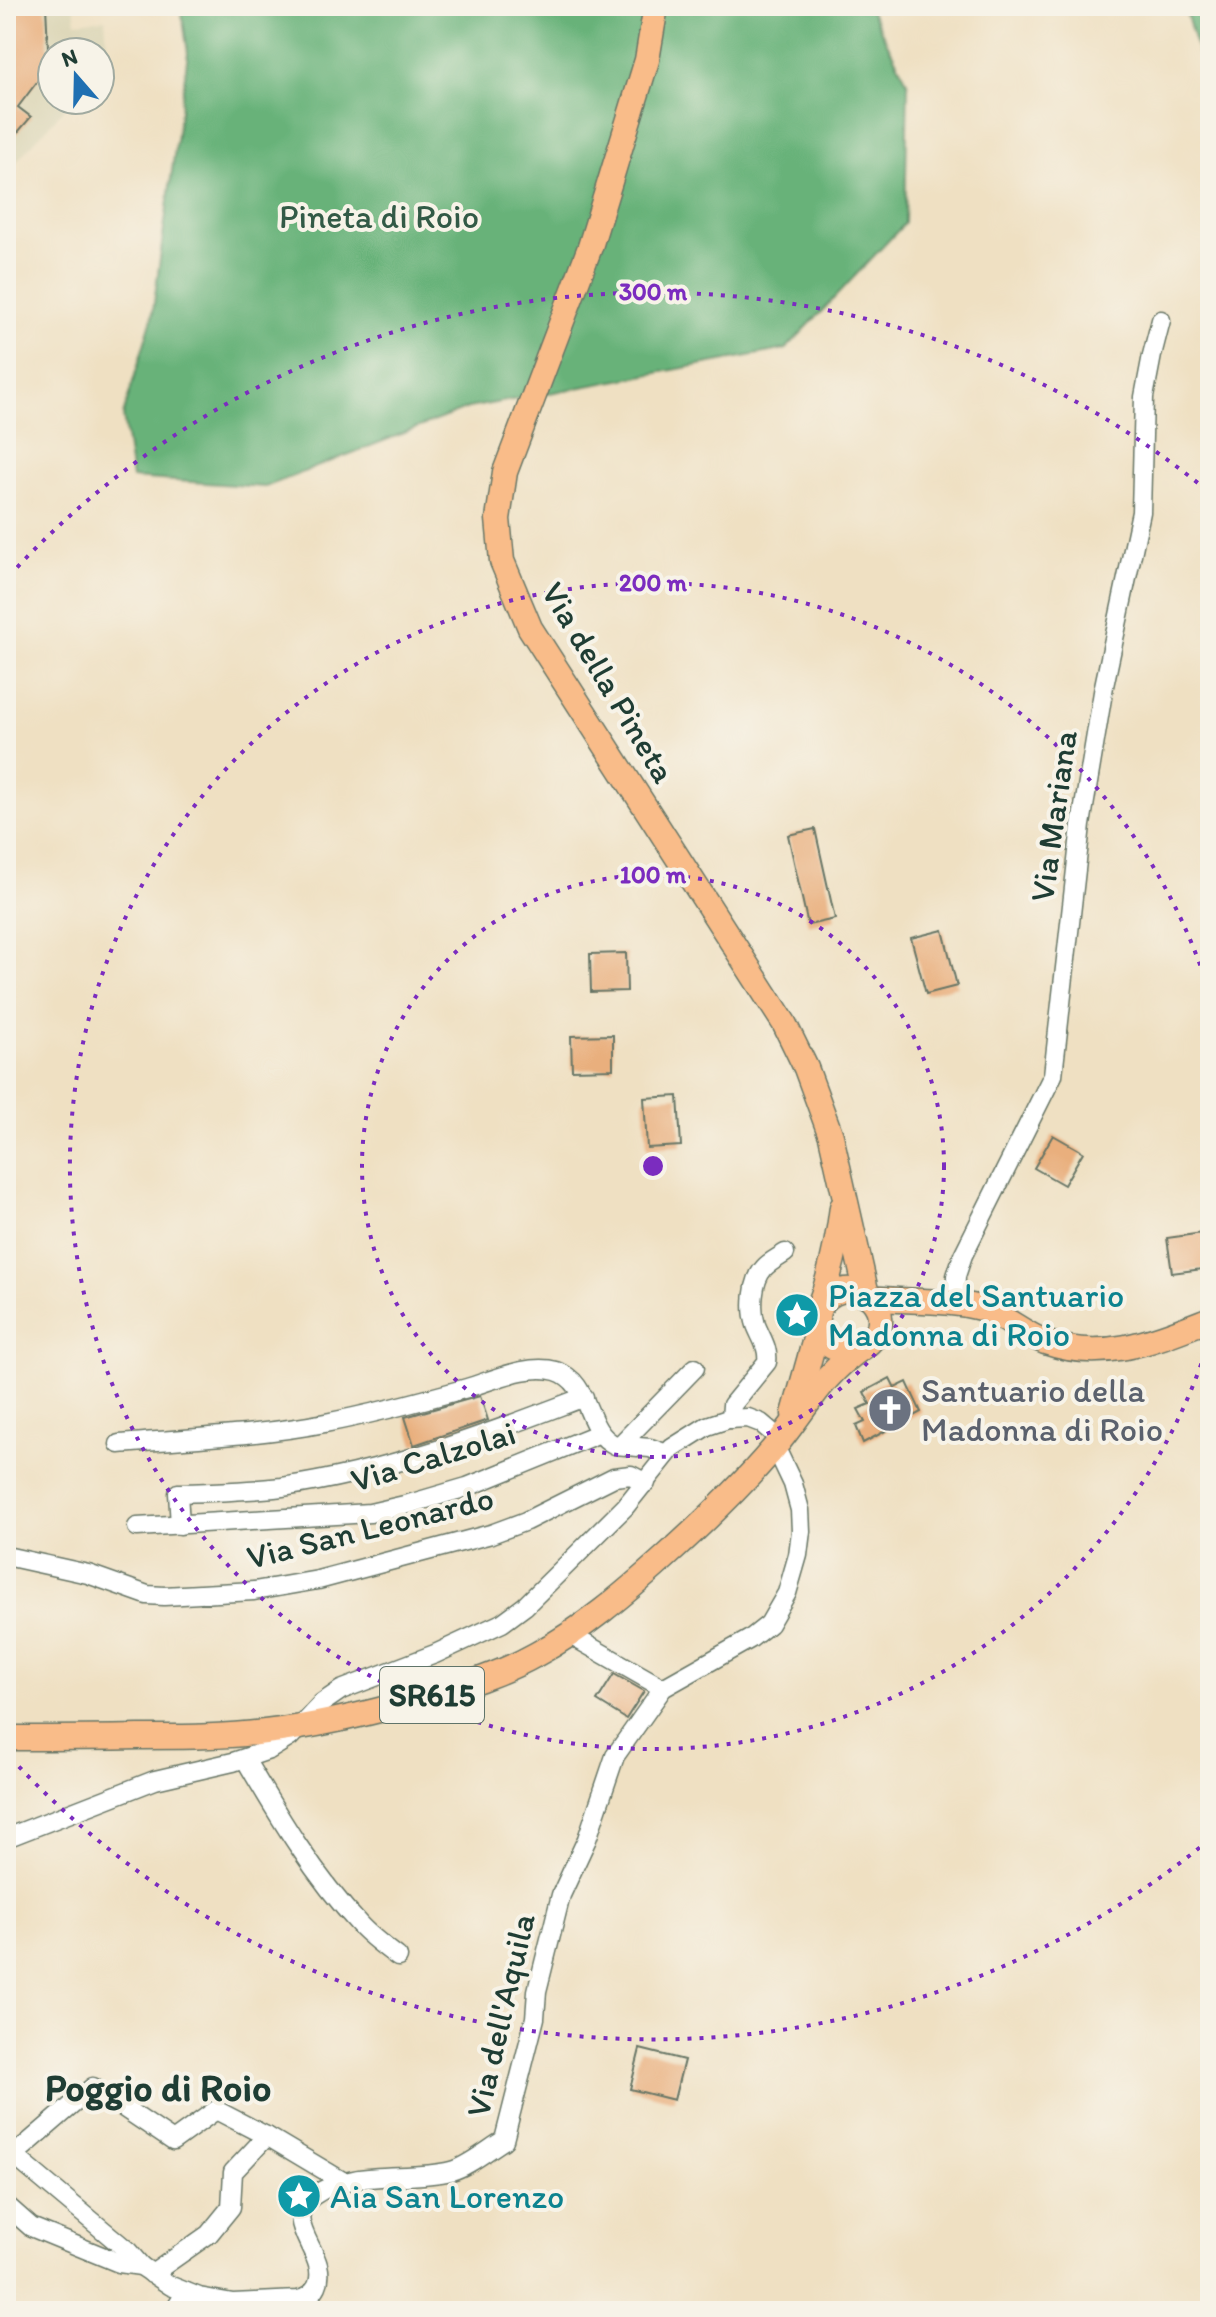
<svg xmlns="http://www.w3.org/2000/svg" width="1216" height="2317" viewBox="0 0 1216 2317" font-family="Itim,sans-serif">
  <style>
    .built { fill: #dbd5b5 }
    .forest { fill: #68b279; stroke: #447856; stroke-width: 2 }
    .building { fill: #e9af7d }
    .lines { fill: none; stroke-linecap: round; stroke-linejoin: round }
    .minor-casing { stroke: #687666; stroke-width: 21 }
    .major-casing { stroke: #687666; stroke-width: 27 }
    .minor { stroke: #fff; stroke-width: 18 }
    .major { stroke: #f9bc89; stroke-width: 24 }
    .ring { fill: none; stroke: #7b2cbf; stroke-width: 4; stroke-dasharray: 4 8 }
    .labels { text-anchor: middle; stroke-width: 8; stroke-linejoin: round; paint-order: stroke }
    .shield { fill: #f7f3e8; stroke: #60746a; stroke-width: 2 }
    .shield-label { font-size: 32px; font-weight: bold; fill: #1f3d34 }
    .park-label { font-size: 34px; fill: #325a46; stroke: #f7f3e8 }
    .street-label { font-size: 34px; fill: #1f3d34; stroke: #f7f3e8 }
    .culture-label { font-size: 34px; fill: #0d838f; stroke: #f7f3e8; text-anchor: start }
    .worship-label { font-size: 34px; fill: #5b616d; stroke: #f7f3e8; text-anchor: start }
    .quarter-label { font-size: 38px; font-weight: bold; fill: #1f3d34; stroke: #f7f3e8 }
    .centre { fill: #7b2cbf; stroke: #f7f3e8; stroke-width: 4 }
    .ring-label { font-size: 24px; text-anchor: middle; font-weight: bold; fill: #7b2cbf; stroke: #f7f3e8; stroke-width: 8; stroke-linejoin: round; paint-order: stroke }
  </style>
  <rect width="100%" height="100%" fill="#f7f3e8"/>
  <filter id="ink" filterUnits="userSpaceOnUse"><feTurbulence type="fractalNoise" baseFrequency=".0125" numOctaves="2"/><feDisplacementMap in="SourceGraphic" scale="16" xChannelSelector="R" yChannelSelector="G"/><feConvolveMatrix kernelMatrix="1 2 1 2 8 2 1 2 1" color-interpolation-filters="sRGB"/></filter>
  <filter id="wash" filterUnits="userSpaceOnUse"><feTurbulence type="fractalNoise" baseFrequency=".006" numOctaves="4" result="noise"/><feDisplacementMap in="SourceGraphic" scale="32" xChannelSelector="R" yChannelSelector="G"/><feGaussianBlur stdDeviation="1.8" result="paint"/><feColorMatrix in="noise" values="0 0 0 0 0 0 0 0 0 0 0 0 0 0 0 0 0 1.4 0 .05"/><feComposite in="paint" operator="in"/></filter>
  <g filter="url(#wash)">
    <rect width="100%" height="100%" fill="#efe0c2"/>
    <path class="built" d="M 6,6 L 74,6 L 76,22 L 105,19 L 108,60 L 100,68 L 100,52 L 52,52 L 52,100 L 72,100 L 6,173 Z"/>
    <g class="forest">
      <path d="M 181,6 L 868,6 L 908,83 L 905,223 L 786,349 L 468,408 L 265,487 L 132,478 L 123,415 L 152,318 L 188,53 Z"/>
      <path d="M 1184,6 L 1210,6 L 1210,89 L 1209,89 Z"/>
    </g>
    <g id="blocks">
      <g class="building">
        <path d="M 6,6 L 46,6 L 48,47 L 64,46 L 59,52 L 52,52 L 52,62 L 18,107 L 31,117 L 6,146 Z"/>
        <path d="M 815,829 L 835,919 L 808,925 L 788,835 Z"/>
        <path d="M 943,930 L 957,986 L 926,994 L 911,938 Z"/>
        <path d="M 626,953 L 627,991 L 591,992 L 590,954 Z"/>
        <path d="M 613,1035 L 613,1069 L 572,1070 L 571,1036 Z"/>
        <path d="M 678,1096 L 681,1146 L 647,1148 L 644,1098 Z"/>
        <path d="M 1053,1135 L 1083,1152 L 1064,1185 L 1034,1168 Z"/>
        <path d="M 1210,1232 L 1210,1268 L 1172,1273 L 1167,1238 Z"/>
        <path d="M 890,1378 L 895,1388 L 907,1382 L 921,1412 L 863,1443 L 856,1426 L 865,1422 L 858,1409 L 870,1404 L 864,1392 Z"/>
        <path d="M 480,1396 L 488,1420 L 414,1445 L 405,1417 Z"/>
        <path d="M 614,1674 L 644,1691 L 626,1719 L 597,1701 Z"/>
        <path d="M 640,2049 L 684,2060 L 674,2100 L 630,2089 Z"/>
      </g>
    </g>
  </g>
  <g filter="url(#ink)">
    <use href="#blocks" fill-opacity="0" stroke="#687666" stroke-width="2"/>
    <g class="lines">
      <g class="minor-casing">
        <g id="minor">
          <path d="M 955,1304 L 956,1276 L 963,1255 L 1053,1075 L 1081,825 L 1104,686 L 1141,512 L 1144,397 L 1152,355 L 1161,320"/>
          <path d="M 731,1419 L 732,1405 L 767,1362 C 769,1348 761,1338 756,1325 C 751,1310 752,1281 764,1268 C 769,1262 778,1258 785,1253"/>
          <path d="M 119,1444 C 187,1438 258,1436 325,1423 C 373,1414 421,1401 467,1388 C 494,1380 529,1363 556,1371 C 592,1382 584,1431 615,1445 L 650,1448 L 667,1454"/>
          <path d="M 620,1445 L 695,1368"/>
          <path d="M 180,1525 L 178,1493 C 212,1492 248,1491 282,1487 C 387,1472 485,1435 584,1397"/>
          <path d="M 137,1527 L 370,1513 L 409,1504 L 467,1487 L 600,1433"/>
          <path d="M 6,1556 L 88,1574 L 147,1595 L 164,1596 L 254,1591 L 318,1580 L 491,1534 L 526,1521 L 614,1477 L 631,1475 L 646,1483"/>
          <path d="M 570,1635 L 663,1688"/>
          <path d="M 245,1759 C 279,1817 314,1876 360,1925 C 371,1937 385,1947 398,1957"/>
          <path d="M 6,1838 L 155,1780 L 233,1762 L 269,1750 L 290,1737 L 322,1703 L 341,1690 L 435,1654 L 502,1623 L 525,1606 L 625,1507 L 672,1448 L 707,1426 L 728,1419 L 748,1418 L 761,1423 L 781,1440"/>
          <path d="M 6,2149 L 128,2251 L 141,2266"/>
          <path d="M 14,2155 L 93,2087 L 173,2141 L 216,2110 L 272,2139 L 344,2182"/>
          <path d="M 6,2205 L 31,2227 L 119,2263 L 141,2266 L 171,2286 L 199,2297 L 233,2303 L 298,2300 C 307,2298 313,2294 317,2286 C 331,2255 277,2222 313,2196 C 352,2168 406,2182 451,2171 C 467,2167 489,2149 504,2140 L 535,2018 L 537,1991 L 561,1895 L 587,1839 L 615,1756 L 663,1688 L 750,1639 L 769,1624 L 787,1593 L 798,1555 L 801,1531 L 800,1510 L 793,1484 L 775,1446"/>
          <path d="M 152,2274 L 209,2234 L 231,2207 L 233,2172 L 267,2136"/>
          <path d="M 174,2311 L 186,2292"/>
        </g>
      </g>
      <g class="major-casing">
        <g id="major">
          <path d="M 656,6 L 647,60 L 590,247 L 505,472 L 498,519 L 502,561 L 530,628 L 784,1023 L 806,1068 L 831,1136 L 867,1295"/>
          <path d="M 842,1207 C 839,1232 834,1257 827,1282 C 824,1295 815,1311 817,1325 C 820,1346 841,1355 860,1349"/>
          <path d="M 871,1298 C 905,1302 947,1299 980,1308 C 1004,1315 1022,1333 1045,1342 C 1104,1363 1156,1340 1210,1319"/>
          <path d="M 794,1414 L 818,1328"/>
          <path d="M 6,1738 C 50,1738 95,1738 139,1737 C 181,1737 223,1737 265,1732 C 318,1726 368,1714 419,1699 C 459,1687 500,1675 537,1654 C 583,1629 623,1595 662,1560 C 701,1525 739,1489 773,1449 C 790,1429 804,1407 820,1387 C 829,1376 839,1365 850,1357 C 859,1349 871,1344 877,1333 C 893,1297 843,1272 820,1306"/>
        </g>
      </g>
      <use href="#minor" class="minor"/>
      <use href="#major" class="major"/>
    </g>
  </g>
  <g class="ring">
    <circle cx="653" cy="1166" r="291"/>
    <path d="M1209 1341A583 583 0 1 1 1209 991"/>
    <path d="M1209 1840A874 874 0 0 1 9 1756M9 576A874 874 0 0 1 1209 492"/>
  </g>
  <defs>
    <g id="sight-disc" transform="scale(2.3)"><circle r="9.5" fill="#0f9aa8" stroke="#f7f3e8"/><path d="M0-6L1.8-2.2L6-1.7L2.9 1.2L3.7 5.4L0 3.3L-3.7 5.4L-2.9 1.2L-6-1.7L-1.8-2.2Z" fill="#fff"/></g>
    <g id="church-disc" transform="scale(2.3)"><circle r="9.5" fill="#6b7280" stroke="#f7f3e8"/><path d="M-1.2-6h2.4v3.5h3.3v2.4h-3.3V6h-2.4V-.1h-3.3v-2.4h3.3Z" fill="#fff"/></g>
  </defs>
  <g fill-rule="evenodd">
    <use href="#sight-disc" x="797" y="1315"/>
    <use href="#church-disc" x="890" y="1410"/>
    <use href="#sight-disc" x="299" y="2196"/>
  </g>
  <g class="labels">
    <rect class="shield" x="380" y="1667" width="104" height="56" rx="6"/>
    <g class="shield-label">
      <text x="432" y="1706">SR615</text>
    </g>
    <g class="park-label">
      <text x="379" y="228">Pineta di Roio</text>
    </g>
    <g class="street-label">
      <text transform="translate(609 682) rotate(59)" y="12">Via della Pineta</text>
      <text transform="translate(1053 816) rotate(-82)" y="12">Via Mariana</text>
      <text transform="translate(433 1456) rotate(-17)" y="12">Via Calzolai</text>
      <text transform="translate(370 1527) rotate(-14)" y="12">Via San Leonardo</text>
      <text transform="translate(500 2015) rotate(-77)" y="12">Via dell'Aquila</text>
    </g>
    <g class="culture-label">
      <text x="828" y="1307">Piazza del Santuario<tspan x="828" dy="39">Madonna di Roio</tspan></text>
      <text x="330" y="2208">Aia San Lorenzo</text>
    </g>
    <g class="worship-label">
      <text x="921" y="1402">Santuario della<tspan x="921" dy="39">Madonna di Roio</tspan></text>
    </g>
    <g class="quarter-label">
      <text x="158" y="2101">Poggio di Roio</text>
    </g>
  </g>
  <circle cx="653" cy="1166" r="12" class="centre"/>
  <g class="ring-label">
    <text x="653" y="300">300 m</text>
    <text x="653" y="591">200 m</text>
    <text x="653" y="883">100 m</text>
  </g>
  <rect width="1216" height="2317" fill="none" stroke="#f7f3e8" stroke-width="32"/>
  <g transform="translate(76 76) rotate(340)"><circle r="38" fill="#f7f3e8" stroke="#a1aaa0" stroke-width="2"/>
  <path d="M0-6L14 30L0 20L-14 30Z" fill="#1f6fb2"/>
  <text y="-12" font-size="22" font-weight="bold" text-anchor="middle" fill="#1f3d34">N</text>
  </g>
</svg>
